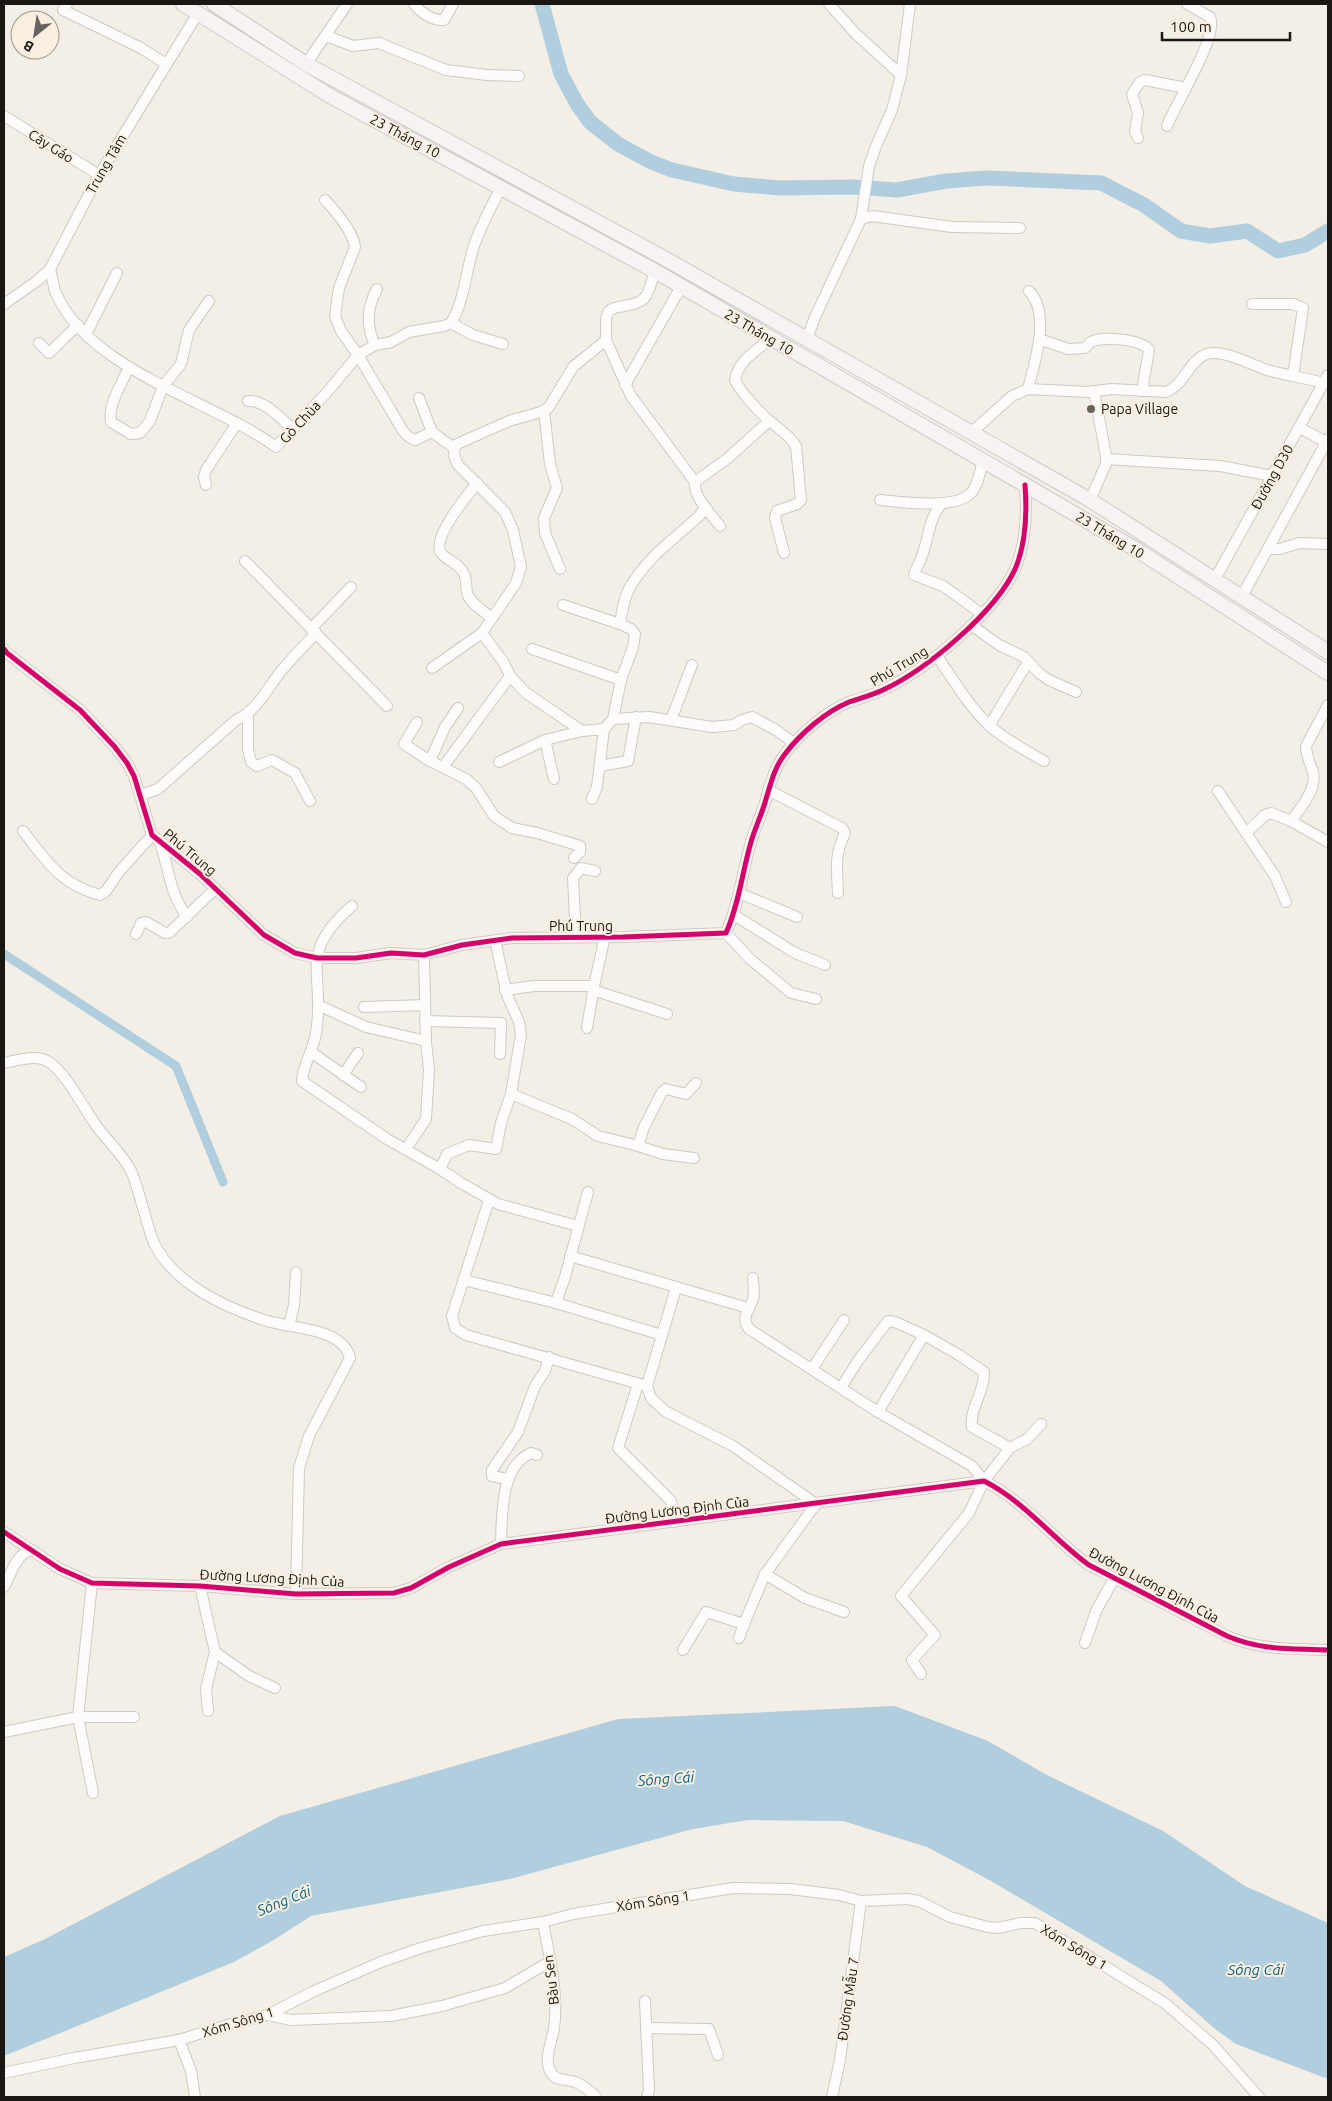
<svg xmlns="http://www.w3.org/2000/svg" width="1332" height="2101" viewBox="0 0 1332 2101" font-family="Ubuntu,sans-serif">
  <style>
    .water { fill: #b0cede }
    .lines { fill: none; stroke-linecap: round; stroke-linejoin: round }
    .canal { stroke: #b0cede; stroke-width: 9 }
    .river { stroke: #b0cede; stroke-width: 15 }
    .minor-casing { stroke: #cecac4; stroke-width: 12 }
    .major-casing { stroke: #cdcac7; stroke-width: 16 }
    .minor { stroke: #fdfcfb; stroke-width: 10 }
    .major { stroke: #f7f3f2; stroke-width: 14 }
    .cycleway-casing { stroke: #f8efe1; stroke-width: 8 }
    .cycleway { stroke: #d6006c; stroke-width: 5 }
    .poi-dot { fill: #66625c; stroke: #f8efe1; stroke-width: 2 }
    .labels { text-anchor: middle; stroke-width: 4; stroke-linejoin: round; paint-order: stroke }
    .street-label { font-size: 14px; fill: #1a1712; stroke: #f8efe1 }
    .poi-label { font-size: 14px; fill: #1a1712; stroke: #f8efe1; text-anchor: start }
    .water-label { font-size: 15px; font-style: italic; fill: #095f81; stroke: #f8efe1 }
  </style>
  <rect width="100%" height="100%" fill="#f3eee6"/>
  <path class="water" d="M 895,1706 L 988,1741 L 1045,1774 L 1163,1831 L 1245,1886 L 1328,1923 L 1328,2079 L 1236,2044 L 1215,2029 L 1161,1981 L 991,1881 L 927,1847 L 843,1821 L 748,1820 L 693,1829 L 510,1879 L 311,1916 L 272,1941 L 234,1962 L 4,2056 L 4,1957 L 45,1939 L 280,1816 L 618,1719 Z"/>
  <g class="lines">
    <path class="canal" d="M 4,954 L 176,1066 L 223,1182"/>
    <path class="river" d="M 542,4 L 561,74 L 577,104 L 590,122 L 618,144 L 651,162 L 672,170 L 734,184 L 780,188 L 853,187 L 897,190 L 946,181 L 987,178 L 1101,183 L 1144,205 L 1181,231 L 1210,236 L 1247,231 L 1278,251 L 1305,245 L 1328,231"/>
    <g class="minor-casing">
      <g id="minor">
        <path d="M 67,4 L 63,10 L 141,48 L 166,64"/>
        <path d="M 414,4 C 421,13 433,21 444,20 L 453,4"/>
        <path d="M 829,4 L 855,33 L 901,75"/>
        <path d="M 326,36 L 353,46 L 379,43 L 446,70 L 487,75 L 519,76"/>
        <path d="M 306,64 L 347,4"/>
        <path d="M 4,116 L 99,175"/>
        <path d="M 1167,126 C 1175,104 1219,37 1210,17 L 1187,4"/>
        <path d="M 1138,138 L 1135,131 L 1138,113 L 1132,94 L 1140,82 L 1145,80 L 1186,88"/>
        <path d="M 325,200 C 336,211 353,232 355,247 L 339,288 L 335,316 L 341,331 L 358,355 L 403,431 L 409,437 L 415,440 L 432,432"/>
        <path d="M 861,219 L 872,216 L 952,227 L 1020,228"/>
        <path d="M 50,269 C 52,276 53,284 55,291 C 87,370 212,400 276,447 L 329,390 L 358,355 L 375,345 L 391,342 L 409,332 L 444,326 L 451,323 C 463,304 466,274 472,252 C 479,229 490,209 501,188"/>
        <path d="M 4,304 L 37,281 L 50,269 L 99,175 L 198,13"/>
        <path d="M 1252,304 L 1293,304 L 1303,308 L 1293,376"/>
        <path d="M 451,323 L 473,335 L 503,344"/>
        <path d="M 86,334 L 117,273"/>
        <path d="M 770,339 C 756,351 738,361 735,380 C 741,393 759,412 771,422 C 780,430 790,436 796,446 L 801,500 L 797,504 L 777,511 L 775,518 L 784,553"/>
        <path d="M 807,339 L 815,317 L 861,219 L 869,166 L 876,146 L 892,110 L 901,75 L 910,4"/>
        <path d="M 1039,339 L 1068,349 L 1085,348 C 1087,346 1089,343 1091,342 C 1101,336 1143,339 1149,350 L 1142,391"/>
        <path d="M 606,340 L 631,396 L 695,482"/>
        <path d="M 39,343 L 49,353 L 78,325"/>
        <path d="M 375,345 C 366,326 367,307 377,289"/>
        <path d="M 129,367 C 123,382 107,405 111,422 L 131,434 L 140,433 L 150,421 L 163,386 L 181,364 L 189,330 L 209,301"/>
        <path d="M 625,385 L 681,287"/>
        <path d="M 1028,389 C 1035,361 1051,314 1029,291"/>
        <path d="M 419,398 L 432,432 L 454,448"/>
        <path d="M 248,401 C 265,400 281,419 293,429"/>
        <path d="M 544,411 L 550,464 L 557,488 L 544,518 L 545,533 L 560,569"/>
        <path d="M 1300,428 L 1326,442"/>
        <path d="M 971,433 L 1012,396 L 1028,389 L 1088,392 L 1112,389 L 1166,392 C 1184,385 1189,362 1204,355 C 1220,347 1252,365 1267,370 C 1286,375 1305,378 1324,383"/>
        <path d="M 1106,459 L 1220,466 L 1273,476"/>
        <path d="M 477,483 C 468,495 431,538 441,553 C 448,561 460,564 464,574 C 467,580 466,587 467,593 C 470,603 484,612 492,618"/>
        <path d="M 206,485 L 204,477 L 206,470 L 237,423"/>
        <path d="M 880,500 C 901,502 955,510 971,493 C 978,486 980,471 983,461"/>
        <path d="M 1090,500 L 1106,464 L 1106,456 L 1094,391"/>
        <path d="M 942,503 C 928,520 929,537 922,556 C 920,563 916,568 914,575 L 943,586 L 982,614"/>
        <path d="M 720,526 C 711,514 693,497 695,482 L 728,458 L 769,421"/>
        <path d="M 1268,549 L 1280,549 L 1299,543 L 1328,544"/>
        <path d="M 245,561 L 387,706"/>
        <path d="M 1215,579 L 1328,375"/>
        <path d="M 1242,596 L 1328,439"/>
        <path d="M 563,605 L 620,624"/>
        <path d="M 971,625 L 999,645 L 1024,657 L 1039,673 L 1049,680 L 1076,692"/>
        <path d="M 311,629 L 351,587"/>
        <path d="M 482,633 L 516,583 L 521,567 L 513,530 L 505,512 L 458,465 C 454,457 452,451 457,444 L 509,421 L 544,411 L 549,407 L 573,367 L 606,340 L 606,318 L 609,311 C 613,307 618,307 624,306 C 650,302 647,294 655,271"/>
        <path d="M 4,649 L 7,653 L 80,710 L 114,746 L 127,763 L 134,776 L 152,835 L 200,874 L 264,935 L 295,953 L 317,958 L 356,958 L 391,953 L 424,955 L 462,945 L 512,938 L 623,937 L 726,933 C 739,904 742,873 751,842 C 755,828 762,814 766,799 C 771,783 774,768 785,754 C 800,734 825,712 849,702 C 861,698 873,695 885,689 C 927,669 997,611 1016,567 C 1026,542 1027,511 1025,485"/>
        <path d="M 532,649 L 621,680 L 613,719"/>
        <path d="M 937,656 C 952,678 972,711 992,728 C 1008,741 1026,751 1044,761"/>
        <path d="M 432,668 L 482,633 L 504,663 L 510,676 L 526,693 L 582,731 L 604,729 L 613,719 L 649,717 L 712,727 L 734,725 L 742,720 L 752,717 L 776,730 L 794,743"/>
        <path d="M 621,680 L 633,647 L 635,634 L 631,629 L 620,624 C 622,611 624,598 630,587 C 646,558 677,537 700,515 L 705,506"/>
        <path d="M 248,714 L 248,749 L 251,762 L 257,766 L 272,760 L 295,773 L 310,801"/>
        <path d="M 671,720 L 692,665"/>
        <path d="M 417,722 L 404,744 L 430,761 L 466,779 L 476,788 L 494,816 L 512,828 L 537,833 L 580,846 L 580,852 L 574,858"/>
        <path d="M 989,726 L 1028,662"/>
        <path d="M 545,740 L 554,779"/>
        <path d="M 430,761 L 445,727 L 458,708"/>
        <path d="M 499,762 L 545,740 L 582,731"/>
        <path d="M 600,766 L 628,761 L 636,717"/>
        <path d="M 443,767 L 510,676"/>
        <path d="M 768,790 L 842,828 L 845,833 C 834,856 837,869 838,893"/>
        <path d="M 1218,791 L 1246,833 L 1265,815 L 1271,813 L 1291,821 L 1328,842"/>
        <path d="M 140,793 L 144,794 L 158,789 L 236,720 C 258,710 267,689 281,671 C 292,658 304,646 316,633"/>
        <path d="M 592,799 L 597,787 L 604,729"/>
        <path d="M 1291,821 C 1301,807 1317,790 1313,772 C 1310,763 1306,755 1306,746 L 1328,705"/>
        <path d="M 23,831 C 47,862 61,885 100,895 L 106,891 L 119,872 L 152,835"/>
        <path d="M 1246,833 L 1275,876 L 1286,902"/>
        <path d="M 160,843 C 170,871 169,892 187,917"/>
        <path d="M 739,893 L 797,917"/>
        <path d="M 352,906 C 296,954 326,974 316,1033 C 314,1049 303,1064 302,1081 L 387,1139 L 440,1169"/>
        <path d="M 734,915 L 795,953 L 825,965"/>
        <path d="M 726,933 L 750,959 L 791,993 L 816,999"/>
        <path d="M 136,934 L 141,923 L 146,922 L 165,933 L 169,933 L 215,889"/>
        <path d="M 576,937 L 573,878 L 581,868 L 595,871"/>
        <path d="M 495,940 L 507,995 L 519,1022 L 521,1035 L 511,1094 L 572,1119 L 598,1136 L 635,1145 L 663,1154 L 694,1158"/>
        <path d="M 505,990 L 534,986 L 594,986"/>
        <path d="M 593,990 L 667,1014"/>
        <path d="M 318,1005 L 366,1027 L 426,1041"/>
        <path d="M 364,1007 L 425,1005"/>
        <path d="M 425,1021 L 501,1023 L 500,1054"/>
        <path d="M 587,1028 L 594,986 L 605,936"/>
        <path d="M 311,1052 L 361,1087"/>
        <path d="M 4,1063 C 17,1060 37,1054 49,1062 C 65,1072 84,1108 95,1124 C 106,1140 124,1155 132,1173 C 141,1196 145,1220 154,1243 C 173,1283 224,1307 264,1320 C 289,1329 342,1326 350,1358 L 309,1436 L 299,1468 L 296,1594"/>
        <path d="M 343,1075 L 358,1053"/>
        <path d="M 511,1094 L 501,1123 L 496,1149 L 469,1145 L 447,1154 L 440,1169 L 461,1183 L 498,1204 L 578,1226"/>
        <path d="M 638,1146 L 644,1127 L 662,1092 L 666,1089 L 686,1094 L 696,1083"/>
        <path d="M 406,1149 L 426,1119 L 429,1070 L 426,1041 L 424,955"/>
        <path d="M 489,1200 L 452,1316 L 455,1328 L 466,1335 L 647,1386"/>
        <path d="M 570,1256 L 748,1308"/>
        <path d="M 753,1278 C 753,1285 755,1292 753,1299 C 750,1311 740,1316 749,1329 L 878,1412 L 972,1466 L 984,1481"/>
        <path d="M 464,1280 L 556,1303 L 662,1335"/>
        <path d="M 676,1288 L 647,1386 L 651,1398 L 665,1411 L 733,1446 L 816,1504 L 765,1574 L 744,1624 L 706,1612 L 683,1650"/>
        <path d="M 556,1303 L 565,1277 L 588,1192"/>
        <path d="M 289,1326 L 294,1305 L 296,1272"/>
        <path d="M 924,1335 L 959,1355 L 984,1372 C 985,1391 969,1410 972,1427 L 1010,1448"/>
        <path d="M 812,1369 L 844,1320"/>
        <path d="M 638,1384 L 618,1448 L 671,1501 L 675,1522"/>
        <path d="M 841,1388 L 857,1362 L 888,1321 L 895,1322 L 924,1335 L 878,1412"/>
        <path d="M 507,1479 L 492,1476 L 492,1470 L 518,1432 L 535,1386 L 545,1371 L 549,1357"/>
        <path d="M 4,1532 L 60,1569 L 92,1583 L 200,1586 L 296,1594 L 394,1593 L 411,1588 L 449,1567 L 501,1544 L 984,1481 C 1024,1501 1053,1539 1089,1565 L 1227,1636 C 1262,1651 1291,1648 1328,1650"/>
        <path d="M 501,1544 C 502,1516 500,1466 531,1453 L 537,1455"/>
        <path d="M 765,1574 L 805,1598 L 844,1612"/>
        <path d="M 200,1586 L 215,1652 L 206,1689 L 208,1711"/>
        <path d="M 4,1587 C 11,1574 16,1554 31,1550"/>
        <path d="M 739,1638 L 744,1624"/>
        <path d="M 1085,1643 L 1097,1609 L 1114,1579"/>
        <path d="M 215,1652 L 249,1676 L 275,1688"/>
        <path d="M 921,1674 L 912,1660 L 935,1635 L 901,1596 L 969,1513 L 984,1481 L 1010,1448 L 1027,1439 L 1041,1424"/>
        <path d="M 4,1732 L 78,1717 L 92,1583"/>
        <path d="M 93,1793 L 78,1717 L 134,1717"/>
        <path d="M 543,1922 C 549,1956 559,1993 554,2028 C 552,2043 543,2058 551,2073 C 556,2081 566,2079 575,2082 C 583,2085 590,2091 596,2097"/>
        <path d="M 645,2001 L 649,2090 L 647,2097"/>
        <path d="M 268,2015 L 291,2020 L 391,2016 L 442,2006 L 505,1988 L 549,1962"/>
        <path d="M 646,2028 L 709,2029 L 718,2055"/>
        <path d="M 179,2040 L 191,2071 L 195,2097"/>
        <path d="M 4,2073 L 74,2058 L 179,2040 L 231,2024 L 268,2015 L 312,1992 L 381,1962 L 421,1948 L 483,1931 L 543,1922 L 573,1914 L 733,1888 L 790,1889 L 839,1895 L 861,1901 L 907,1899 L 919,1901 L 950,1917 L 988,1927 L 998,1928 L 1021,1923 L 1035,1923 L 1166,2004 L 1213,2045 L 1259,2097"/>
        <path d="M 832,2097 L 840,2060 L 861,1901"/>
      </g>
    </g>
    <g class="major-casing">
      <g id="major">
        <path d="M 183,4 L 330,96 L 655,271 L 1025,485 L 1137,550 L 1328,673"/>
        <path d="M 214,4 L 306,64 L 664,258 L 1090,500 L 1328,652"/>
      </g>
    </g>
    <use href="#minor" class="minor"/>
    <use href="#major" class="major"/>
    <g class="cycleway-casing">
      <g id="cycleway">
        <path d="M 4,649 L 7,653 L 80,710 L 114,746 L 127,763 L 134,776 L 152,835 L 200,874 L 264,935 L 295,953 L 317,958 L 356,958 L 391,953 L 424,955 L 462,945 L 512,938 L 623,937 L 726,933 C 739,904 742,873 751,842 C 755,828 762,814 766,799 C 771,783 774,768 785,754 C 800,734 825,712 849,702 C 861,698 873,695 885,689 C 927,669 997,611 1016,567 C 1026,542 1027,511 1025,485"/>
        <path d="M 4,1532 L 60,1569 L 92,1583 L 200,1586 L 296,1594 L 394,1593 L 411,1588 L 449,1567 L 501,1544 L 984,1481 C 1024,1501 1053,1539 1089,1565 L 1227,1636 C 1262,1651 1291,1648 1328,1650"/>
      </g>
    </g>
    <use href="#cycleway" class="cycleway"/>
  </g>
  <circle class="poi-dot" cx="1091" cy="409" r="5"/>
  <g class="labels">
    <g class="street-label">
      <text transform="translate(405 136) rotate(28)" y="5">23 Tháng 10</text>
      <text transform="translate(51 146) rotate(32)" y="5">Cây Gáo</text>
      <text transform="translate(106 164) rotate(-60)" y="5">Trung Tâm</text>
      <text transform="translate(759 332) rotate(30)" y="5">23 Tháng 10</text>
      <text transform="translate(300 422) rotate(-47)" y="5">Gò Chùa</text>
      <text transform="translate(1272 477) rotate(-61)" y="5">Đường D30</text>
      <text transform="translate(1110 535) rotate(31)" y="5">23 Tháng 10</text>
      <text transform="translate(899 666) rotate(-31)" y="5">Phú Trung</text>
      <text transform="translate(190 852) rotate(40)" y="5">Phú Trung</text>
      <text x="581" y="931">Phú Trung</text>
      <text transform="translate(677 1510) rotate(-7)" y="5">Đường Lương Định Của</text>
      <text transform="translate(272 1578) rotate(3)" y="5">Đường Lương Định Của</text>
      <text transform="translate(1154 1585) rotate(28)" y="5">Đường Lương Định Của</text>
      <text transform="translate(653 1901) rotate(-9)" y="5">Xóm Sông 1</text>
      <text transform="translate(1074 1947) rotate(31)" y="5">Xóm Sông 1</text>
      <text transform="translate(551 1980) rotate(-97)" y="5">Bàu Sen</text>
      <text transform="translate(848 1999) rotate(-82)" y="5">Đường Mẫu 7</text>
      <text transform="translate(238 2022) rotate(-17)" y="5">Xóm Sông 1</text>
    </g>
    <g class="poi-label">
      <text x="1101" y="414">Papa Village</text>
    </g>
    <g class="water-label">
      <text transform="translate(666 1779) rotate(-4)" y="5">Sông Cái</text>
      <text transform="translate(284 1901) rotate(-22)" y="5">Sông Cái</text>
      <text x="1256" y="1975">Sông Cái</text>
    </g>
  </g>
  <rect width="1332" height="2101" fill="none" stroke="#1a1712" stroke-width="10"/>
  <g transform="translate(35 35) rotate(210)"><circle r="24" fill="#f8efe1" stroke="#9f998e"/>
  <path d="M0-4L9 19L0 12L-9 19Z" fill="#66625c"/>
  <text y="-8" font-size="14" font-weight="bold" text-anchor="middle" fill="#1a1712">B</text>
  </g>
  <path d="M1162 32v8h128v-8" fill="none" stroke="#1a1712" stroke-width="2.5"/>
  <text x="1170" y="32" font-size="15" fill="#1a1712" stroke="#f8efe1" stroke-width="4" paint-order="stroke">100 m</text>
</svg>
